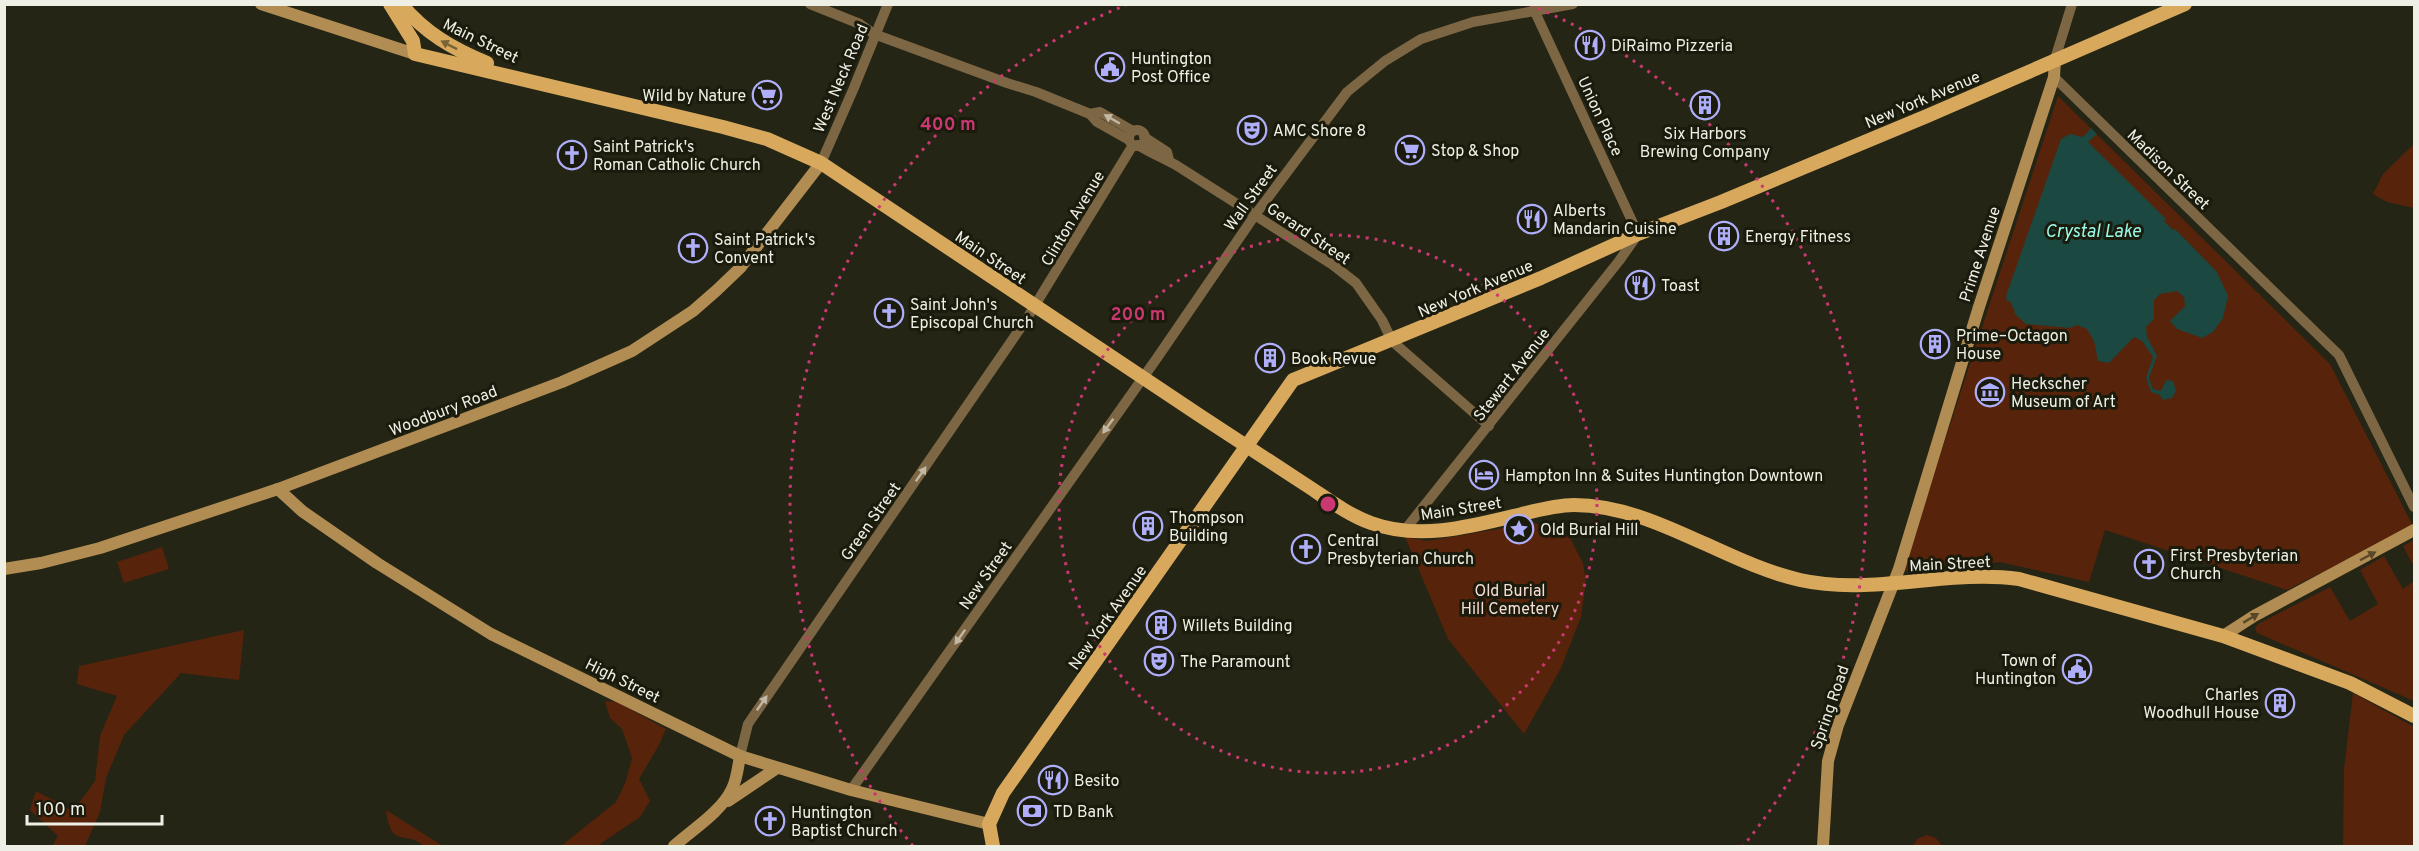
<svg xmlns="http://www.w3.org/2000/svg" width="2419" height="851" viewBox="0 0 2419 851" font-family="Overpass,sans-serif">
  <style>
    .green { fill: #57230a }
    .water { fill: #1b4841 }
    .lines { fill: none; stroke-linecap: round; stroke-linejoin: round }
    .tertiary { stroke: #7d6644; stroke-width: 10 }
    .secondary { stroke: #b18c53; stroke-width: 12 }
    .primary { stroke: #d8a95d; stroke-width: 14 }
    .oneway { fill: #796234 }
    .oneway2 { fill: #c1b8a5 }
    .oneway3 { fill: #564828 }
    .ring { fill: none; stroke: #c93870; stroke-width: 3; stroke-dasharray: 3 6 }
    .labels { text-anchor: middle; stroke-width: 6; stroke-linejoin: round; paint-order: stroke }
    .street-label { font-size: 16px; fill: #eeefe5; stroke: #1a1b0c }
    .poi-label { font-size: 16px; fill: #eeefe5; stroke: #1a1b0c; text-anchor: start }
    .park-label { font-size: 16px; fill: #f7ddd3; stroke: #1a1b0c }
    .water-label { font-size: 18px; font-style: italic; fill: #99fae8; stroke: #1a1b0c }
    .centre { fill: #c93870; stroke: #1a1b0c; stroke-width: 3 }
    .ring-label { font-size: 18px; text-anchor: middle; font-weight: bold; fill: #c93870; stroke: #1a1b0c; stroke-width: 6; stroke-linejoin: round; paint-order: stroke }
  </style>
  <rect width="100%" height="100%" fill="#242515"/>
  <g class="green">
    <path d="M 2058,96 L 2330,364 L 2413,526 L 2287,590 L 2105,530 L 2089,582 L 2000,562 L 1902,571 Z"/>
    <path d="M 2414,144 L 2414,208 L 2387,202 L 2373,194 L 2383,174 Z"/>
    <path d="M 1533,523 L 1557,527 L 1570,538 L 1583,563 L 1586,581 L 1581,617 L 1561,668 L 1524,734 L 1448,639 L 1405,537 L 1427,541 Z"/>
    <path d="M 2414,540 L 2414,567 L 2403,546 Z"/>
    <path d="M 162,547 L 169,569 L 124,583 L 117,562 Z"/>
    <path d="M 2384,556 L 2403,589 L 2414,581 L 2414,701 L 2257,633 L 2255,628 L 2258,624 L 2330,587 L 2350,621 L 2378,604 L 2360,570 Z"/>
    <path d="M 244,630 L 239,680 L 181,673 L 124,735 L 106,778 L 100,812 L 85,846 L 52,846 L 58,836 L 30,810 L 36,791 L 73,811 L 95,781 L 100,736 L 117,696 L 77,684 L 79,666 Z"/>
    <path d="M 2353,693 L 2414,727 L 2414,846 L 2343,846 L 2344,769 Z"/>
    <path d="M 605,701 L 617,702 L 666,729 L 659,745 L 639,779 L 650,801 L 640,817 L 597,846 L 561,846 L 616,802 L 626,781 L 632,758 L 622,729 L 610,718 Z"/>
    <path d="M 386,810 L 443,846 L 423,846 C 407,829 391,851 386,810 Z"/>
    <path d="M 1927,835 L 1936,838 L 1942,846 L 1913,846 L 1917,839 Z"/>
  </g>
  <path class="water" d="M 2091,128 L 2097,134 L 2088,142 L 2166,219 L 2164,221 L 2173,230 L 2175,229 L 2217,272 L 2228,296 L 2223,318 L 2213,332 L 2202,338 L 2177,329 L 2170,321 L 2185,306 L 2184,297 L 2177,291 L 2160,294 L 2154,300 L 2154,319 L 2146,327 L 2147,337 L 2157,356 L 2149,378 L 2153,389 L 2161,391 L 2166,380 L 2173,381 L 2176,391 L 2172,398 L 2163,400 L 2160,395 L 2151,392 L 2146,378 L 2153,357 L 2142,341 L 2134,337 L 2109,363 L 2098,361 L 2094,341 L 2087,329 L 2077,325 L 2070,328 L 2026,324 L 2014,313 L 2015,312 L 2010,301 L 2007,302 L 2006,296 L 2061,139 L 2070,134 L 2083,137 Z"/>
  <g class="lines">
    <g class="tertiary">
      <path d="M 810,4 L 860,24 L 874,34 L 1007,83 L 1036,92 L 1090,114 L 1097,122 L 1129,140"/>
      <path d="M 2055,59 L 2072,4"/>
      <path d="M 2054,77 L 2264,282"/>
      <path d="M 1090,114 L 1100,112 L 1133,131"/>
      <circle cx="1137" cy="138" r="8"/>
      <path d="M 1144,137 L 1167,152 L 1169,160"/>
      <path d="M 1138,145 C 1152,154 1166,159 1179,167 L 1333,265 L 1356,283 L 1382,320 L 1392,341 L 1489,426"/>
      <path d="M 821,163 L 853,90 L 888,4"/>
      <path d="M 2265,283 L 2339,355 L 2414,507"/>
      <path d="M 1404,531 L 1619,261 L 1638,234 L 1535,12"/>
      <path d="M 740,756 L 748,724 L 1026,320 L 1133,145"/>
      <path d="M 851,790 L 1157,358 L 1255,215 L 1347,92 L 1385,61 L 1421,39 L 1473,22 L 1573,4"/>
    </g>
    <g class="secondary">
      <path d="M 261,4 L 415,54"/>
      <path d="M 278,489 L 302,511 L 377,563 L 491,634 L 740,756 L 851,790 L 989,824"/>
      <path d="M 4,569 L 41,563 L 100,548 L 278,489 L 562,382 L 632,351 L 693,311 L 717,290 L 740,268 L 821,163"/>
      <path d="M 2223,636 L 2254,616 L 2414,530"/>
      <path d="M 728,801 L 777,768"/>
      <path d="M 674,846 C 693,829 721,812 732,789 C 737,779 738,767 740,756"/>
      <path d="M 1823,846 L 1828,761 L 1838,725 L 1899,569 L 1978,310 L 2054,77 L 2055,59"/>
    </g>
    <g class="primary">
      <path d="M 390,4 L 413,41 L 415,54 L 723,127 L 767,139 L 821,163 C 948,248 1075,333 1202,417 C 1236,439 1269,461 1303,483 C 1325,497 1346,514 1371,523 C 1420,541 1473,526 1522,514 C 1538,510 1557,505 1574,505 C 1653,505 1724,563 1800,580 C 1872,596 1947,569 2019,579 L 2223,636 L 2350,683 L 2414,716"/>
      <path d="M 401,4 C 425,33 453,49 487,63"/>
      <path d="M 993,846 L 989,824 L 1003,793 L 1293,380 L 1541,278 L 1638,234 L 1721,202 L 1927,116 L 2185,4"/>
    </g>
  </g>
  <defs><path id="oneway-solid" d="M-6-.8H1V-3.2L6.5 0L1 3.2V.8H-6Z" transform="scale(1.5)"/></defs>
  <use class="oneway" href="#oneway-solid" transform="translate(449 45) rotate(-153)"/>
  <g class="oneway2">
    <use href="#oneway-solid" transform="translate(1112 119) rotate(-150)"/>
    <use href="#oneway-solid" transform="translate(1108 426) rotate(126)"/>
    <use href="#oneway-solid" transform="translate(921 474) rotate(-55)"/>
    <use href="#oneway-solid" transform="translate(960 637) rotate(125)"/>
    <use href="#oneway-solid" transform="translate(762 703) rotate(-55)"/>
  </g>
  <g class="oneway3">
    <use href="#oneway-solid" transform="translate(2368 556) rotate(-28)"/>
    <use href="#oneway-solid" transform="translate(2251 618) rotate(-31)"/>
  </g>
  <g class="ring">
    <circle cx="1328" cy="504" r="269"/>
    <path d="M913 846A538 538 0 0 1 1126 5M1530 5A538 538 0 0 1 1743 846"/>
  </g>
  <defs>
    <g id="restaurant-ring" transform="scale(1.5)"><circle r="9.5" fill="#1a1b0c" stroke="#afaefa" stroke-width="1.5"/><path d="M-5-6h1v4h1v-4h1v4h1v-4h1v5L-1.5 .5V6h-2V.5L-5-1ZM5-6V6H3V1.5H1.5Q1.5-4 5-6Z" fill="#afaefa"/></g>
    <g id="civic-ring" transform="scale(1.5)"><circle r="9.5" fill="#1a1b0c" stroke="#afaefa" stroke-width="1.5"/><path d="M-.6-6.5H3V-4.5H.6V-3L4-1V1h2V6H-6V1h2V-1L-.6-3ZM-1.2 2.5V6h2.4V2.5Z" fill="#afaefa"/></g>
    <g id="supermarket-ring" transform="scale(1.5)"><circle r="9.5" fill="#1a1b0c" stroke="#afaefa" stroke-width="1.5"/><path d="M-6-5.5h2.5l.6 2H6L4.5 2H-2.5L-4.4-4H-6ZM-1.5 3.2a1.3 1.3 0 1 0 .1 0ZM3 3.2a1.3 1.3 0 1 0 .1 0Z" fill="#afaefa"/></g>
    <g id="building-ring" transform="scale(1.5)"><circle r="9.5" fill="#1a1b0c" stroke="#afaefa" stroke-width="1.5"/><path d="M-4-6H4V6H1V3H-1V6H-4ZM-2.5-4.3h1.7v1.8h-1.7ZM.8-4.3h1.7v1.8H.8ZM-2.5-1h1.7V.8h-1.7ZM.8-1h1.7V.8H.8Z" fill="#afaefa"/></g>
    <g id="theatre-ring" transform="scale(1.5)"><circle r="9.5" fill="#1a1b0c" stroke="#afaefa" stroke-width="1.5"/><path d="M-5-5.5Q0-4 5-5.5V0Q5 5 0 6Q-5 5-5 0ZM-3.3-2.5H-1v1.5H-3.3ZM1-2.5H3.3v1.5H1ZM-2.8 1Q0 5.5 2.8 1Z" fill="#afaefa"/></g>
    <g id="church-ring" transform="scale(1.5)"><circle r="9.5" fill="#1a1b0c" stroke="#afaefa" stroke-width="1.5"/><path d="M-1.2-6h2.4v3.5h3.3v2.4h-3.3V6h-2.4V-.1h-3.3v-2.4h3.3Z" fill="#afaefa"/></g>
    <g id="museum-ring" transform="scale(1.5)"><circle r="9.5" fill="#1a1b0c" stroke="#afaefa" stroke-width="1.5"/><path d="M0-6L6-3V-2H-6V-3ZM-5-1h2V3h-2ZM-1-1h2V3h-2ZM3-1h2V3H3ZM-6 4H6V6H-6Z" fill="#afaefa"/></g>
    <g id="hotel-ring" transform="scale(1.5)"><circle r="9.5" fill="#1a1b0c" stroke="#afaefa" stroke-width="1.5"/><path d="M-6-4.5h1.5V1H6V5H4.5V3h-9V5H-6ZM-4 0a1.8 1.8 0 1 1 3.6 0ZM.5 0V-2.5h3Q6-2.5 6 0Z" fill="#afaefa"/></g>
    <g id="sight-ring" transform="scale(1.5)"><circle r="9.5" fill="#1a1b0c" stroke="#afaefa" stroke-width="1.5"/><path d="M0-6L1.8-2.2L6-1.7L2.9 1.2L3.7 5.4L0 3.3L-3.7 5.4L-2.9 1.2L-6-1.7L-1.8-2.2Z" fill="#afaefa"/></g>
    <g id="bank-ring" transform="scale(1.5)"><circle r="9.5" fill="#1a1b0c" stroke="#afaefa" stroke-width="1.5"/><path d="M-6-4H6V4H-6ZM0-2.3a2.3 2.3 0 1 0 0 4.6a2.3 2.3 0 1 0 0-4.6Z" fill="#afaefa"/></g>
  </defs>
  <g fill-rule="evenodd">
    <use href="#restaurant-ring" x="1590" y="45"/>
    <use href="#civic-ring" x="1110" y="67"/>
    <use href="#supermarket-ring" x="767" y="95"/>
    <use href="#building-ring" x="1705" y="105"/>
    <use href="#theatre-ring" x="1252" y="130"/>
    <use href="#supermarket-ring" x="1410" y="150"/>
    <use href="#church-ring" x="572" y="155"/>
    <use href="#restaurant-ring" x="1532" y="219"/>
    <use href="#building-ring" x="1724" y="236"/>
    <use href="#church-ring" x="693" y="248"/>
    <use href="#restaurant-ring" x="1640" y="285"/>
    <use href="#church-ring" x="889" y="313"/>
    <use href="#building-ring" x="1935" y="344"/>
    <use href="#building-ring" x="1270" y="358"/>
    <use href="#museum-ring" x="1990" y="392"/>
    <use href="#hotel-ring" x="1484" y="475"/>
    <use href="#building-ring" x="1148" y="526"/>
    <use href="#sight-ring" x="1519" y="529"/>
    <use href="#church-ring" x="1306" y="549"/>
    <use href="#church-ring" x="2149" y="564"/>
    <use href="#building-ring" x="1161" y="625"/>
    <use href="#theatre-ring" x="1159" y="661"/>
    <use href="#civic-ring" x="2077" y="669"/>
    <use href="#building-ring" x="2280" y="703"/>
    <use href="#restaurant-ring" x="1053" y="780"/>
    <use href="#bank-ring" x="1032" y="811"/>
    <use href="#church-ring" x="770" y="821"/>
  </g>
  <g class="labels">
    <g class="street-label">
      <text transform="translate(481 40) rotate(26)" y="6">Main Street</text>
      <text transform="translate(840 78) rotate(-67)" y="6">West Neck Road</text>
      <text transform="translate(1922 99) rotate(-23)" y="6">New York Avenue</text>
      <text transform="translate(1601 116) rotate(65)" y="6">Union Place</text>
      <text transform="translate(2169 169) rotate(44)" y="6">Madison Street</text>
      <text transform="translate(1250 197) rotate(-54)" y="6">Wall Street</text>
      <text transform="translate(1072 218) rotate(-59)" y="6">Clinton Avenue</text>
      <text transform="translate(1309 233) rotate(34)" y="6">Gerard Street</text>
      <text transform="translate(1979 254) rotate(-72)" y="6">Prime Avenue</text>
      <text transform="translate(991 257) rotate(34)" y="6">Main Street</text>
      <text transform="translate(1475 288) rotate(-23)" y="6">New York Avenue</text>
      <text transform="translate(1511 374) rotate(-52)" y="6">Stewart Avenue</text>
      <text transform="translate(443 410) rotate(-21)" y="6">Woodbury Road</text>
      <text transform="translate(1461 508) rotate(-9)" y="6">Main Street</text>
      <text transform="translate(870 521) rotate(-55)" y="6">Green Street</text>
      <text transform="translate(1950 563) rotate(-3)" y="6">Main Street</text>
      <text transform="translate(985 575) rotate(-55)" y="6">New Street</text>
      <text transform="translate(1107 617) rotate(-55)" y="6">New York Avenue</text>
      <text transform="translate(623 680) rotate(26)" y="6">High Street</text>
      <text transform="translate(1829 707) rotate(-71)" y="6">Spring Road</text>
    </g>
    <g class="poi-label">
      <text x="1611" y="51">DiRaimo Pizzeria</text>
      <text x="1131" y="64">Huntington<tspan x="1131" dy="18">Post Office</tspan></text>
      <text x="746" y="101" text-anchor="end">Wild by Nature</text>
      <text x="1273" y="136">AMC Shore 8</text>
      <text x="1705" y="139" text-anchor="middle">Six Harbors<tspan x="1705" dy="18">Brewing Company</tspan></text>
      <text x="593" y="152">Saint Patrick's<tspan x="593" dy="18">Roman Catholic Church</tspan></text>
      <text x="1431" y="156">Stop &amp; Shop</text>
      <text x="1553" y="216">Alberts<tspan x="1553" dy="18">Mandarin Cuisine</tspan></text>
      <text x="1745" y="242">Energy Fitness</text>
      <text x="714" y="245">Saint Patrick's<tspan x="714" dy="18">Convent</tspan></text>
      <text x="1661" y="291">Toast</text>
      <text x="910" y="310">Saint John's<tspan x="910" dy="18">Episcopal Church</tspan></text>
      <text x="1956" y="341">Prime–Octagon<tspan x="1956" dy="18">House</tspan></text>
      <text x="1291" y="364">Book Revue</text>
      <text x="2011" y="389">Heckscher<tspan x="2011" dy="18">Museum of Art</tspan></text>
      <text x="1505" y="481">Hampton Inn &amp; Suites Huntington Downtown</text>
      <text x="1169" y="523">Thompson<tspan x="1169" dy="18">Building</tspan></text>
      <text x="1540" y="535">Old Burial Hill</text>
      <text x="1327" y="546">Central<tspan x="1327" dy="18">Presbyterian Church</tspan></text>
      <text x="2170" y="561">First Presbyterian<tspan x="2170" dy="18">Church</tspan></text>
      <text x="1182" y="631">Willets Building</text>
      <text x="2056" y="666" text-anchor="end">Town of<tspan x="2056" dy="18">Huntington</tspan></text>
      <text x="1180" y="667">The Paramount</text>
      <text x="2259" y="700" text-anchor="end">Charles<tspan x="2259" dy="18">Woodhull House</tspan></text>
      <text x="1074" y="786">Besito</text>
      <text x="1053" y="817">TD Bank</text>
      <text x="791" y="818">Huntington<tspan x="791" dy="18">Baptist Church</tspan></text>
    </g>
    <g class="park-label">
      <text x="1510" y="596">Old Burial<tspan x="1510" dy="18">Hill Cemetery</tspan></text>
    </g>
    <g class="water-label">
      <text x="2093" y="237">Crystal Lake</text>
    </g>
  </g>
  <circle cx="1328" cy="504" r="9" class="centre"/>
  <g class="ring-label">
    <text x="948" y="130">400 m</text>
    <text x="1138" y="320">200 m</text>
  </g>
  <rect width="2419" height="851" fill="none" stroke="#eeefe5" stroke-width="12"/>
  <path d="M27 815v9h135v-9" fill="none" stroke="#eeefe5" stroke-width="3"/>
  <text x="36" y="815" font-size="18" fill="#eeefe5" stroke="#1a1b0c" stroke-width="4.5" paint-order="stroke">100 m</text>
</svg>
